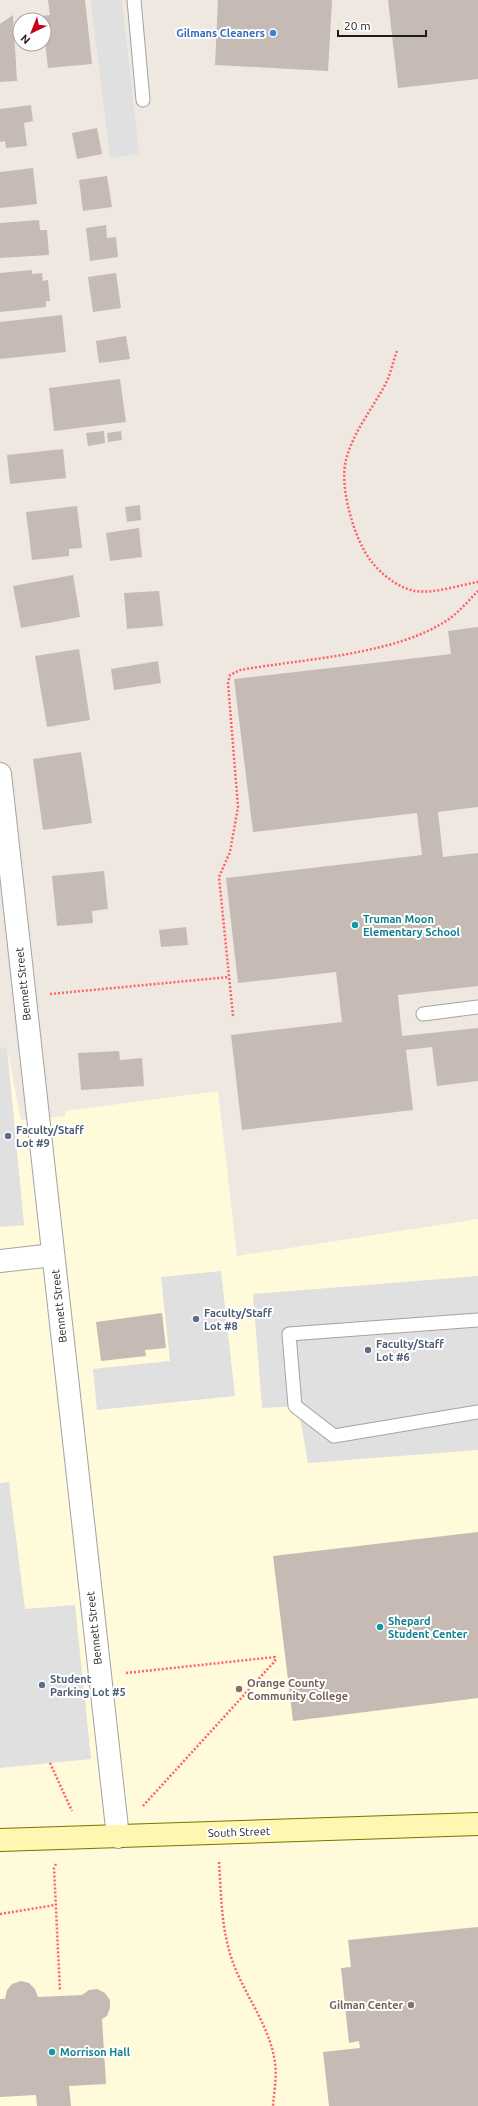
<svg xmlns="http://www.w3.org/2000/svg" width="478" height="2106" viewBox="0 0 478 2106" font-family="Ubuntu,sans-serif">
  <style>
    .education { fill: #fffada }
    .parking { fill: #e0e0e0 }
    .building { fill: #c6bab4 }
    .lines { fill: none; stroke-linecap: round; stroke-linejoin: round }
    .lane-casing { stroke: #a3a3a3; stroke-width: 15 }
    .street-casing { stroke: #a3a3a3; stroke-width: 24 }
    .secondary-casing { stroke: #777400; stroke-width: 24 }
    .path { stroke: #ff6265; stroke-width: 2.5; stroke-dasharray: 2 2; stroke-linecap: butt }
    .lane { stroke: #fff; stroke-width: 13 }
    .street { stroke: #fff; stroke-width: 22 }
    .secondary { stroke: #fdf7b1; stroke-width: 22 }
    .shop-dot { fill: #3f7fe0; stroke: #fff; stroke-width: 1.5 }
    .culture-dot { fill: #0f9aa8; stroke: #fff; stroke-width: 1.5 }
    .service-dot { fill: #5c6f8a; stroke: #fff; stroke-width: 1.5 }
    .education-dot { fill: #8d6e63; stroke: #fff; stroke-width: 1.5 }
    .labels { text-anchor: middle; stroke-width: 4; stroke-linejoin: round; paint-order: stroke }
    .shop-label { font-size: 11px; font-weight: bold; fill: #366cbe; stroke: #fff; text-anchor: end }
    .culture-label { font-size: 11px; font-weight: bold; fill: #0d838f; stroke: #fff; text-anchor: start }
    .street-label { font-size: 11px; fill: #1c1c1c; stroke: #fff }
    .service-label { font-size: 11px; font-weight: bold; fill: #4e5e75; stroke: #fff; text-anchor: start }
    .education-label { font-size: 11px; font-weight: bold; fill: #785e54; stroke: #fff; text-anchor: start }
  </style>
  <rect width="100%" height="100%" fill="#eee8e1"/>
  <path class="education" d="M 7,1047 L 21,1120 L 65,1116 L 65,1111 L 218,1091 L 237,1256 L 478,1219 L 478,2106 L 0,2106 L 0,1048 Z"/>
  <g class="parking">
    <path d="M 91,0 L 122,0 L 139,154 L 110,158 Z"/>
    <path d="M 7,1047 L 24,1225 L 0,1227 L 0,1048 Z"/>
    <path d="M 221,1271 L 235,1396 L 97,1410 L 93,1369 L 170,1361 L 161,1277 Z"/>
    <path d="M 478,1276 L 478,1450 L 308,1463 L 298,1406 L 262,1408 L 253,1294 Z"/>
    <path d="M 9,1482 L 25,1609 L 75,1605 L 91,1759 L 0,1768 L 0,1483 Z"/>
  </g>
  <g class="building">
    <path d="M 48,0 L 85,0 L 92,64 L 48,68 L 42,16 L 50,15 Z"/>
    <path d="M 218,0 L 332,0 L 328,71 L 215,65 Z"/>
    <path d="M 388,0 L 478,0 L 478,79 L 398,88 Z"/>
    <path d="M 13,15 L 17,81 L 0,82 L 0,24 Z"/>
    <path d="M 31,105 L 33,121 L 24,123 L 27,146 L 6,148 L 5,141 L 0,142 L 0,109 Z"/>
    <path d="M 97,128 L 102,154 L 77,159 L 72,133 Z"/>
    <path d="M 33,168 L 37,204 L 0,208 L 0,172 Z"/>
    <path d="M 107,176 L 112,207 L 83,211 L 79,180 Z"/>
    <path d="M 39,220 L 40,230 L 47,230 L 49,255 L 0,258 L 0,223 Z"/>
    <path d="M 106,225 L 107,238 L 116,237 L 118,257 L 90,261 L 86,228 Z"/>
    <path d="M 32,270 L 32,274 L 42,273 L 43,281 L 48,280 L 50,301 L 46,301 L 46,307 L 0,312 L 0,273 Z"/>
    <path d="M 116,273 L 121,308 L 93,312 L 88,277 Z"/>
    <path d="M 62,315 L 66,352 L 0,359 L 0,322 Z"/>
    <path d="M 126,336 L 130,359 L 99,363 L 96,341 Z"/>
    <path d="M 120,379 L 126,422 L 54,431 L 49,388 Z"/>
    <path d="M 104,431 L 105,443 L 88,446 L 86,433 Z"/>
    <path d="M 121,431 L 122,440 L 108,442 L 107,433 Z"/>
    <path d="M 63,449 L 66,478 L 10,484 L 7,455 Z"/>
    <path d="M 140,505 L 141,520 L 127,522 L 125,507 Z"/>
    <path d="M 77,506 L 82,548 L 69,549 L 69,556 L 32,560 L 26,512 Z"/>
    <path d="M 139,528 L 142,557 L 110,561 L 106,533 Z"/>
    <path d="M 73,575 L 80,617 L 21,628 L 13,586 Z"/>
    <path d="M 159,591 L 163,626 L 127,629 L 124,593 Z"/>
    <path d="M 478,627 L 478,807 L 438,812 L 443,857 L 478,853 L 478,986 L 398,995 L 402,1036 L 478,1028 L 478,1081 L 437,1086 L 432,1047 L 406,1050 L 413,1110 L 242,1130 L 231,1035 L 342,1022 L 336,972 L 238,983 L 226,878 L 422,855 L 417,813 L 253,832 L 234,679 L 451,654 L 448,631 Z"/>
    <path d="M 79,649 L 90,720 L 47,727 L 35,656 Z"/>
    <path d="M 158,661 L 161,683 L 114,690 L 111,669 Z"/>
    <path d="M 81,752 L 92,823 L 43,830 L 33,759 Z"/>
    <path d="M 104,871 L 108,909 L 92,911 L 93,923 L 57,926 L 52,876 Z"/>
    <path d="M 186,927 L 188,945 L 161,947 L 159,930 Z"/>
    <path d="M 119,1051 L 120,1060 L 142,1058 L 144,1086 L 81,1090 L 78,1053 Z"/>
    <path d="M 162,1313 L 166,1348 L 145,1350 L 146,1356 L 101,1361 L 96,1322 Z"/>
    <path d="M 478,1532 L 478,1698 L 293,1721 L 273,1556 Z"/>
    <path d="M 478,1927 L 478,2106 L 329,2106 L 323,2052 L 360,2048 L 359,2041 L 349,2043 L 341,1968 L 351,1967 L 348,1940 Z"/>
    <path d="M 21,1981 L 29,1983 L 35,1989 L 38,1997 L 82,1995 L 89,1990 L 97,1989 L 105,1993 L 110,2000 L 110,2008 L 107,2016 L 102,2019 L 106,2084 L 69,2086 L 71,2106 L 37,2106 L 36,2095 L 0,2097 L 0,1999 L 5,1999 L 7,1990 L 12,1984 Z"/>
  </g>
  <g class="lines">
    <g class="lane-casing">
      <g id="lane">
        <path d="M 134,0 L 143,100"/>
        <path d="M 423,1014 L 478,1007"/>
        <path d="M 478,1320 L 289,1334 L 295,1406 L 334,1436 L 478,1412"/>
      </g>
    </g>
    <g class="street-casing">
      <g id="street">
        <path d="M 0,774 L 118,1837"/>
        <path d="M 0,1261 L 53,1255"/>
      </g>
    </g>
    <g class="secondary-casing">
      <path id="secondary" d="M 0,1840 L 478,1824"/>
    </g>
    <g class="path">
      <path d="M 397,351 C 393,361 391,373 386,383 C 373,408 353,432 346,460 C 339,487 354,539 371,561 C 381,574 398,588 415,591 C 435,594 459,585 478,582"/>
      <path d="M 50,994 L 229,977"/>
      <path d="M 233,1016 L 219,877 L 230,852 L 238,807 L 228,683 L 230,675 L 240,670 C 302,659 397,655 449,619 C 460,611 469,600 478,591"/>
      <path d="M 126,1673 L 275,1657 L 275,1661 L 142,1807"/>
      <path d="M 50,1763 L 72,1811"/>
      <path d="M 219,1862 C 221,1891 221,1921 229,1950 C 239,1989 270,2023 275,2063 C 277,2077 274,2092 273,2106"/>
      <path d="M 56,1864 L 54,1868 L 60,1991"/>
      <path d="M 0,1914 L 55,1905"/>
    </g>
    <use href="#lane" class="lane"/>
    <use href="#street" class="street"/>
    <use href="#secondary" class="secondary"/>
  </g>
  <circle class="shop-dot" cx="273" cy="33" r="4"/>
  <g class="culture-dot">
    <circle cx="355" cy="925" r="4"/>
    <circle cx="380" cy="1627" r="4"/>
    <circle cx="52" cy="2052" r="4"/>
  </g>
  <g class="service-dot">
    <circle cx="8" cy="1136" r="4"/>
    <circle cx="196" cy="1319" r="4"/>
    <circle cx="368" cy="1350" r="4"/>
    <circle cx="42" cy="1685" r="4"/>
  </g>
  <g class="education-dot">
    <circle cx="239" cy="1689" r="4"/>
    <circle cx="411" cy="2005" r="4"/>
  </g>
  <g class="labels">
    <g class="shop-label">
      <text x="265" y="37">Gilmans Cleaners</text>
    </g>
    <g class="culture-label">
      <text x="363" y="923">Truman Moon<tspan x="363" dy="13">Elementary School</tspan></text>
      <text x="388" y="1625">Shepard<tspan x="388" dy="13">Student Center</tspan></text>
      <text x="60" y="2056">Morrison Hall</text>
    </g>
    <g class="street-label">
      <text transform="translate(23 984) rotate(-96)" y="4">Bennett Street</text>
      <text transform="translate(59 1306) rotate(-96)" y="4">Bennett Street</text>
      <text transform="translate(94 1628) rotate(-96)" y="4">Bennett Street</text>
      <text transform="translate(239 1832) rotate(-2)" y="4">South Street</text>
    </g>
    <g class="service-label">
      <text x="16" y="1134">Faculty/Staff<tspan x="16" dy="13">Lot #9</tspan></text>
      <text x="204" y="1317">Faculty/Staff<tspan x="204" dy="13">Lot #8</tspan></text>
      <text x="376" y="1348">Faculty/Staff<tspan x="376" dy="13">Lot #6</tspan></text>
      <text x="50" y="1683">Student<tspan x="50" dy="13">Parking Lot #5</tspan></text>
    </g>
    <g class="education-label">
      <text x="247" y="1687">Orange County<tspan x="247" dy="13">Community College</tspan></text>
      <text x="403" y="2009" text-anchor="end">Gilman Center</text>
    </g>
  </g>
  <g transform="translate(32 32) rotate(223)"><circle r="19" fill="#ffffff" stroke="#a4a4a4"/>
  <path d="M0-3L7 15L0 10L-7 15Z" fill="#c9001a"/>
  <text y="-6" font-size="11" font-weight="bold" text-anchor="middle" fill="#1c1c1c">N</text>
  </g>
  <path d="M338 30v6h88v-6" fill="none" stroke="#1c1c1c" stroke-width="2"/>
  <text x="344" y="30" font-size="12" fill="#1c1c1c" stroke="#ffffff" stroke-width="3" paint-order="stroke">20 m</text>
</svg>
